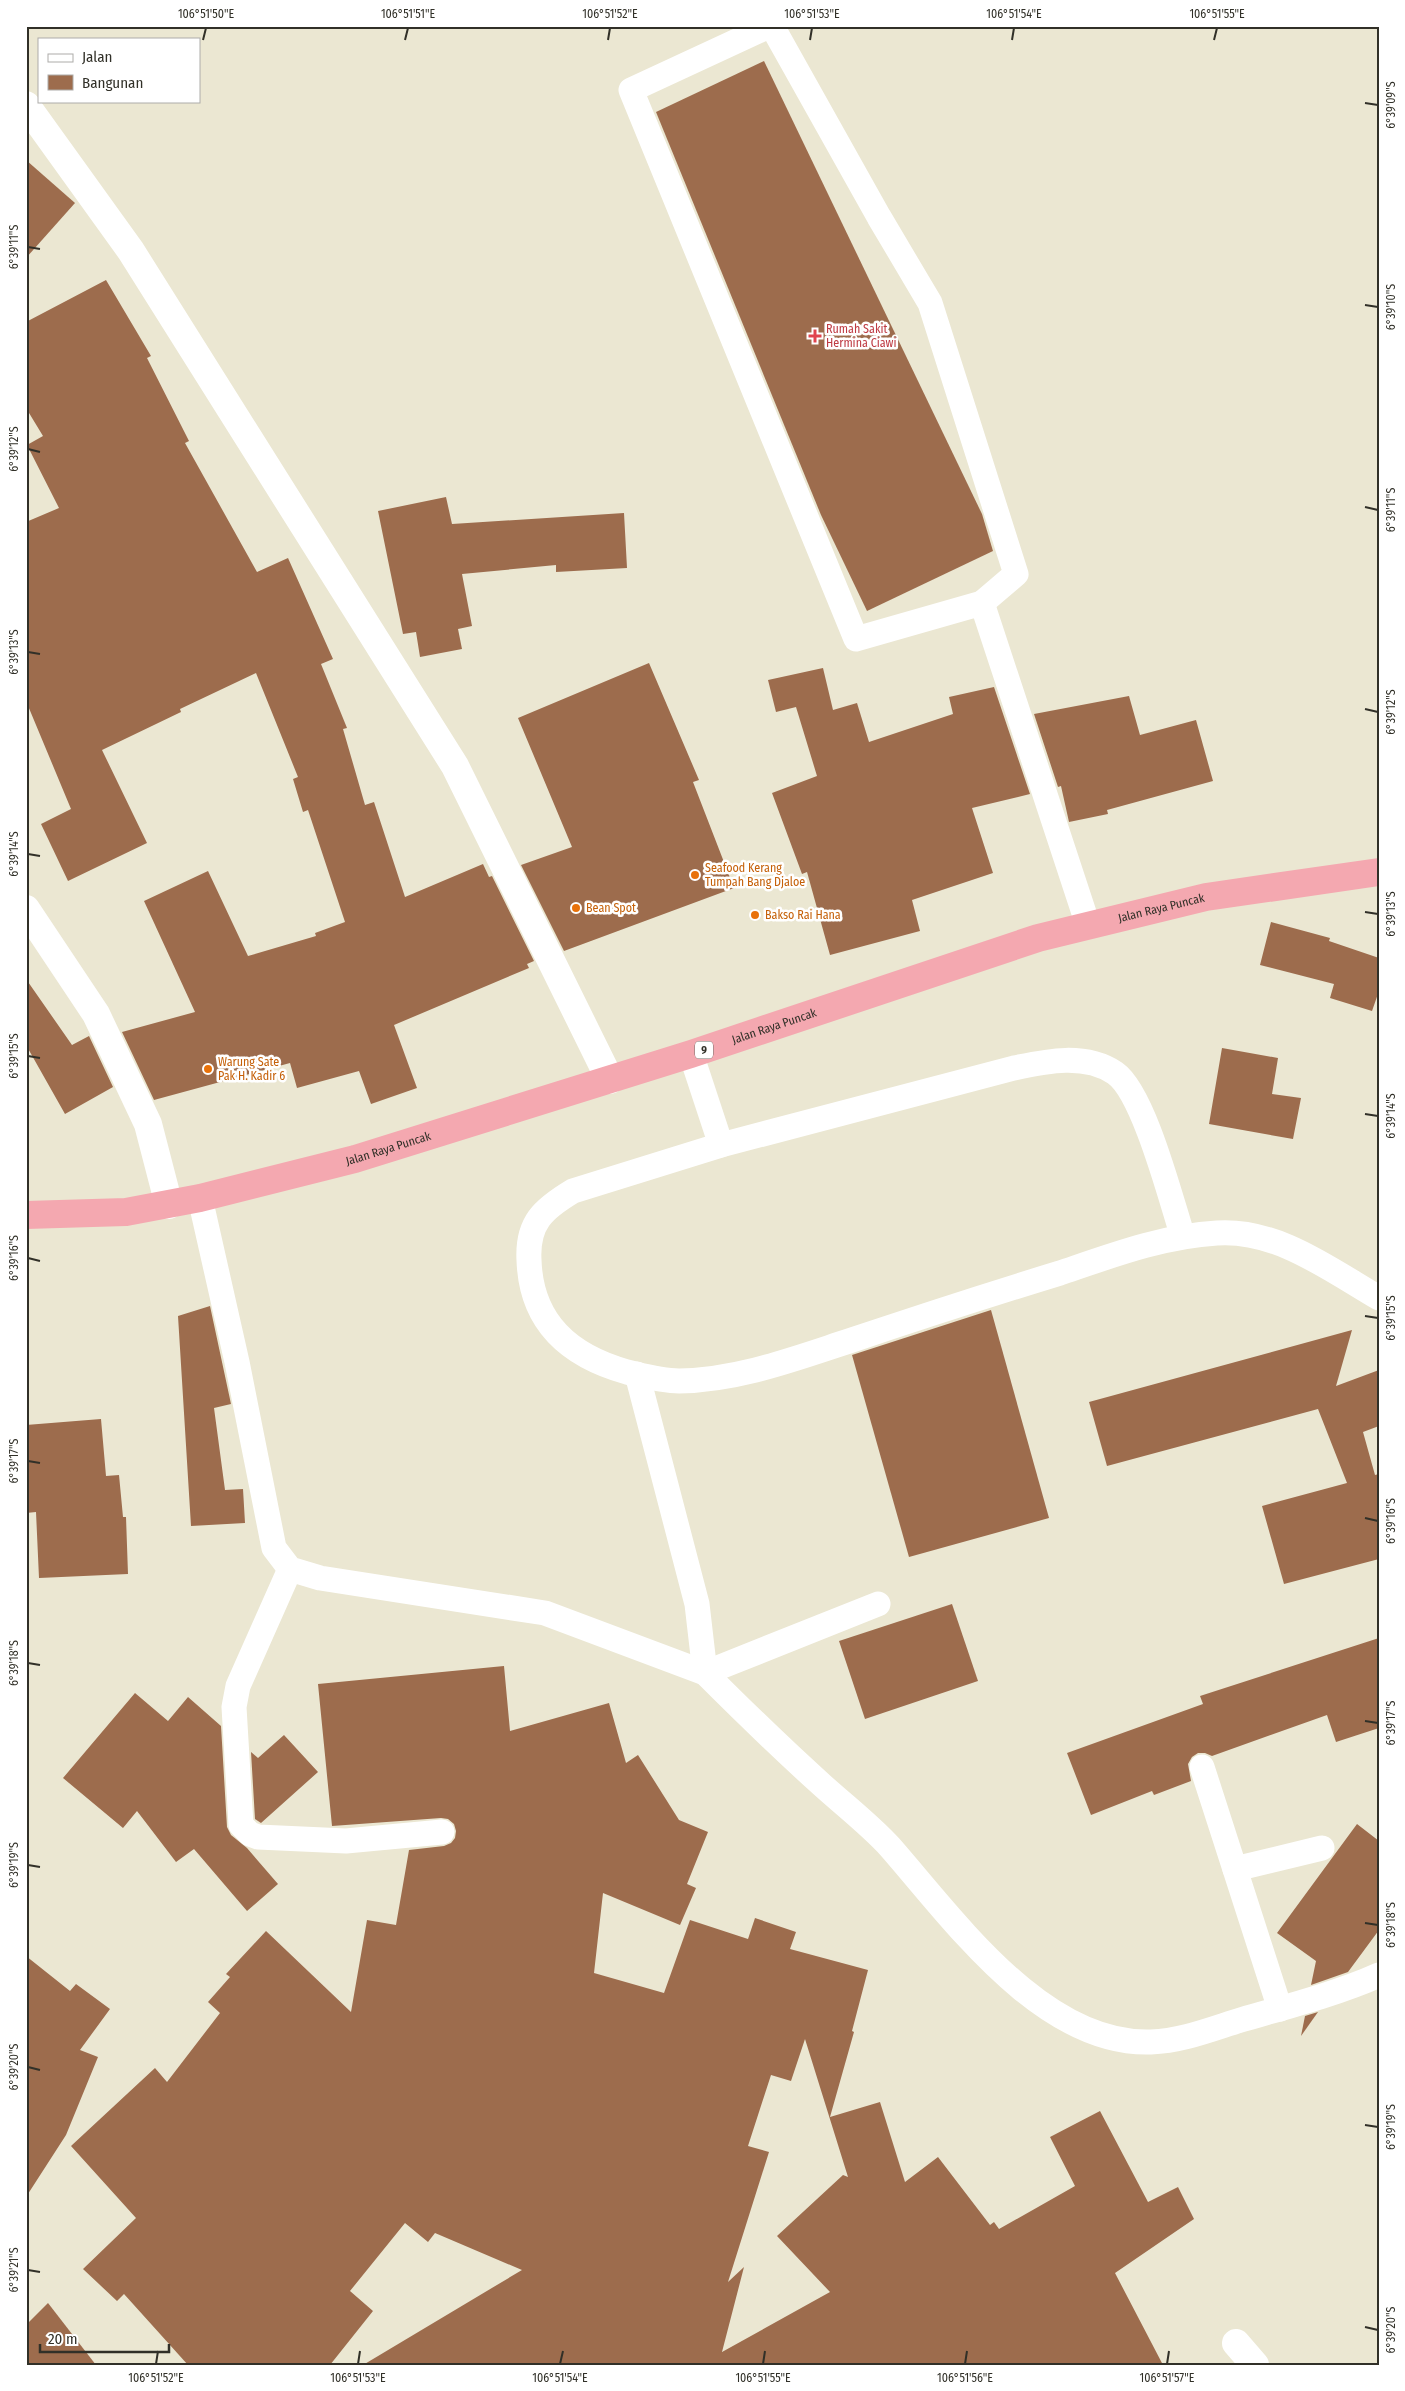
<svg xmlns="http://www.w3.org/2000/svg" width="1405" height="2391" viewBox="0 0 1405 2391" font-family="'Fira Sans Condensed',sans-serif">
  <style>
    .building { fill: #9d6c4d; fill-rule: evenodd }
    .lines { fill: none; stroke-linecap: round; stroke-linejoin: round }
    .service { stroke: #fff; stroke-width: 25 }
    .minor { stroke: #fff; stroke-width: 28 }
    .trunk { stroke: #f4a8b0; stroke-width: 28 }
    .ticks { fill: none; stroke: #313028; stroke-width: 2 }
    .health-dot { fill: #e0444e; stroke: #fff; stroke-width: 2 }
    .food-dot { fill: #e8710a; stroke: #fff; stroke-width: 2 }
    .labels { text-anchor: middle; stroke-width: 5; stroke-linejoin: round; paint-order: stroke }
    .shield { fill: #fff; stroke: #6f6e68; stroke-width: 1 }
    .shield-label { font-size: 11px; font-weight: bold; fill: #313028 }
    .health-label { font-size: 12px; fill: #be3a42; stroke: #fff; text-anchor: start }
    .food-label { font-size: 12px; fill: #c56008; stroke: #fff; text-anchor: start }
    .street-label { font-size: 12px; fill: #313028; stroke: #fff }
    .neatline { fill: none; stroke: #313028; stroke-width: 2 }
    .ticks-label { font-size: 12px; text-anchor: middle; fill: #313028 }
  </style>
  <rect width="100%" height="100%" fill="#ebe7d2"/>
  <g class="building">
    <path d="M 764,61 L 982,514 L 993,551 L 867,611 L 821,515 L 656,112 Z"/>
    <path d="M 26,160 L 75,203 L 26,258 Z"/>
    <path d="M 106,280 L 151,356 L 147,358 L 189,441 L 185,443 L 257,572 L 288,558 L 333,659 L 321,664 L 347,728 L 343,729 L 365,805 L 374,802 L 405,897 L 483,864 L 489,877 L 492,876 L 534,961 L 527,964 L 529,968 L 394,1025 L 417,1088 L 371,1104 L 359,1071 L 297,1088 L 290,1063 L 154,1100 L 122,1032 L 195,1012 L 144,901 L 208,871 L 248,956 L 316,936 L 315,933 L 345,922 L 308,810 L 303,812 L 293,779 L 298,777 L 256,673 L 180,709 L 181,712 L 102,750 L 147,843 L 68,881 L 41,824 L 71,809 L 26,701 L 26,522 L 59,508 L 27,445 L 43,436 L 26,408 L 26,322 Z"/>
    <path d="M 446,497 L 452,524 L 624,513 L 627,568 L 556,572 L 556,565 L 462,574 L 472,626 L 458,629 L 462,649 L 420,657 L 416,632 L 403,634 L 378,511 Z"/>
    <path d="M 649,663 L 699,780 L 693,782 L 734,888 L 564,951 L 521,865 L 572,847 L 518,718 Z"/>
    <path d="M 823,668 L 833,710 L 857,703 L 869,742 L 953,714 L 949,697 L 994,687 L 1030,794 L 972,808 L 993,873 L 912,900 L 920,931 L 830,955 L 807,872 L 802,874 L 772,793 L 817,776 L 796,707 L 776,712 L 768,680 Z"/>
    <path d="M 1129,696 L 1140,735 L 1196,720 L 1213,781 L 1107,810 L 1108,814 L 1069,822 L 1061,786 L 1058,787 L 1034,714 Z"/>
    <path d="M 1271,922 L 1330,938 L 1329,941 L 1379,958 L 1379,991 L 1372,1011 L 1330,998 L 1334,984 L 1260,965 Z"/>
    <path d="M 26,979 L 72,1045 L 89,1036 L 113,1087 L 65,1114 L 26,1045 Z"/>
    <path d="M 1222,1048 L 1278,1058 L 1272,1094 L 1301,1098 L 1293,1139 L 1209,1124 Z"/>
    <path d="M 210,1306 L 231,1404 L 214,1408 L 225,1490 L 243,1489 L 245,1523 L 191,1526 L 178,1316 Z"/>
    <path d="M 991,1310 L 1049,1518 L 909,1557 L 852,1355 Z"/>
    <path d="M 1352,1330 L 1336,1386 L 1379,1370 L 1379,1426 L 1363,1432 L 1375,1475 L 1379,1474 L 1379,1559 L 1284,1584 L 1262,1506 L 1347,1483 L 1318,1409 L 1107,1466 L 1089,1402 Z"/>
    <path d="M 101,1419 L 106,1476 L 119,1475 L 123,1517 L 126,1517 L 128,1574 L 39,1578 L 36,1512 L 26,1513 L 26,1425 Z"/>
    <path d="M 952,1604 L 978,1681 L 865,1719 L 839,1641 Z"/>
    <path d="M 1379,1638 L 1379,1728 L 1336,1742 L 1327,1715 L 1212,1756 L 1205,1753 L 1198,1753 L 1192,1757 L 1188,1764 L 1191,1781 L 1154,1795 L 1152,1791 L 1091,1815 L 1067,1753 L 1203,1704 L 1200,1696 Z"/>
    <path d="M 504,1666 L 510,1731 L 609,1703 L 626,1763 L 638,1755 L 679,1820 L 708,1832 L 687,1884 L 696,1888 L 680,1925 L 603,1893 L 594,1973 L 664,1993 L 690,1920 L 748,1939 L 755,1918 L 796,1932 L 790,1949 L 868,1970 L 852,2031 L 854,2032 L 830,2117 L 880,2102 L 905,2182 L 938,2157 L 990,2225 L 994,2222 L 999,2229 L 1075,2186 L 1050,2137 L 1100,2111 L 1148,2202 L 1178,2187 L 1194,2219 L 1115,2273 L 1163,2365 L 363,2365 L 522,2270 L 435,2233 L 428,2242 L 405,2223 L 350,2291 L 373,2311 L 330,2365 L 188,2365 L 124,2294 L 117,2301 L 83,2269 L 136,2218 L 71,2146 L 155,2068 L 167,2082 L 220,2013 L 208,2002 L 230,1977 L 226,1974 L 266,1931 L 351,2012 L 367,1920 L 396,1925 L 409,1850 L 444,1846 L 451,1843 L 455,1838 L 456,1831 L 454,1824 L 448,1819 L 441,1818 L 332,1826 L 318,1684 ZM 805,2039 L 848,2177 L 843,2175 L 777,2236 L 830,2292 L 722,2352 L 744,2267 L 728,2282 L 769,2152 L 748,2146 L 771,2075 L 791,2081 Z"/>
    <path d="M 135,1693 L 168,1721 L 188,1697 L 221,1726 L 227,1827 L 231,1835 L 247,1848 L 278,1884 L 247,1911 L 194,1849 L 176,1862 L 137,1811 L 123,1828 L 63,1778 Z"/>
    <path d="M 284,1735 L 318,1772 L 261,1823 L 255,1819 L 251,1752 L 258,1758 Z"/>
    <path d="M 1357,1824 L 1379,1841 L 1379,1930 L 1348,1972 L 1311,1985 L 1316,1961 L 1277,1933 Z"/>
    <path d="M 26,1956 L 70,1991 L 76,1984 L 110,2009 L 80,2050 L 98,2057 L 66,2135 L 26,2197 Z"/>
    <path d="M 1318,2012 L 1301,2036 L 1305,2016 Z"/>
    <path d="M 48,2303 L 96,2365 L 26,2365 L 26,2325 Z"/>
  </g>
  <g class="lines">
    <g class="service">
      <path d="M 769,26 L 631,90 L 856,639 L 982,603 L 1088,925"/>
      <path d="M 772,26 L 879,217 L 930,303 L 1016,574 L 982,603"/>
      <path d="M 691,1054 L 721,1145"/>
      <path d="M 200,1198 L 237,1362 L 274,1548 L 290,1569 L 320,1578 L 545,1613 L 705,1673 L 878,1604"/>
      <path d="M 1183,1237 C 1171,1200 1144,1093 1115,1073 C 1085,1053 1047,1061 1014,1068 L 721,1145 L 573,1191 C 543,1209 527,1223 529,1260 C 531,1323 570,1356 627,1372 C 644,1376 662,1381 679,1381 C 737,1380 791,1360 846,1342 C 917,1318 988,1295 1060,1273 C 1110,1256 1163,1236 1217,1233 C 1277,1229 1329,1269 1379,1298"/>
      <path d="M 637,1374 L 697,1604 L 705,1673 C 743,1711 782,1749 822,1785 C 844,1805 870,1825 890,1847 C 954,1920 1043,2046 1151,2042 C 1183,2041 1214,2028 1244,2019 C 1286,2007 1339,1993 1379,1975"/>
      <path d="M 290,1569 L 238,1686 L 234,1707 L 241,1825 L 250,1834 L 258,1837 L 346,1841 L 442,1832"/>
      <path d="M 1202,1767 L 1280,2009"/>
      <path d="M 1235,1869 L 1322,1848"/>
    </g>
    <g class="minor">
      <path d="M 26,105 L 131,251 L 455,766 L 610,1080"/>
      <path d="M 26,909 L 96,1014 L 148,1124 L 169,1205"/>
      <path d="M 1236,2343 L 1255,2365"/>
    </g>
    <path class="trunk" id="s1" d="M 26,1215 L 126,1212 L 200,1198 L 355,1159 L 691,1054 L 1038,938 L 1206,897 L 1379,872"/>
  </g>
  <path class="ticks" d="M 203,40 L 206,28M 405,40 L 408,28M 608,40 L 610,28M 810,40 L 812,28M 1012,40 L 1014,28M 1214,40 L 1217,28M 1365,103 L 1378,105M 28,247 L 40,249M 1365,305 L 1378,307M 28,449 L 40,452M 1365,507 L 1378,510M 28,652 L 40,654M 1365,709 L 1378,712M 28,854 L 40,856M 1365,912 L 1378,914M 28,1056 L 40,1058M 1365,1114 L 1378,1116M 28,1258 L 40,1261M 1365,1316 L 1378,1318M 28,1461 L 40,1463M 1365,1518 L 1378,1521M 28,1663 L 40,1665M 1365,1721 L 1378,1723M 28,1865 L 40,1867M 1365,1923 L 1378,1925M 28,2067 L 40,2070M 1365,2125 L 1378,2127M 28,2270 L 40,2272M 1365,2327 L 1378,2330M 156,2364 L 158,2351M 358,2364 L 360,2351M 560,2364 L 563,2351M 763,2364 L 765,2351M 965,2364 L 967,2351M 1167,2364 L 1169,2351"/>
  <path class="health-dot" d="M812.5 328.5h5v5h5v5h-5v5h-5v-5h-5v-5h5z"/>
  <g class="food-dot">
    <circle cx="695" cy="875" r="5"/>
    <circle cx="576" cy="908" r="5"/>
    <circle cx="755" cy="915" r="5"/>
    <circle cx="208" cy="1069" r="5"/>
  </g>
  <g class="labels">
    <rect class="shield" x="695" y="1041.5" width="18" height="17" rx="4"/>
    <g class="shield-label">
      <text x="704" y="1054">9</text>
    </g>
    <g class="health-label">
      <text x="826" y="333">Rumah Sakit<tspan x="826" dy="14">Hermina Ciawi</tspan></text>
    </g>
    <g class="food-label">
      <text x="705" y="872">Seafood Kerang<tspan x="705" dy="14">Tumpah Bang Djaloe</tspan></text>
      <text x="586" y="912">Bean Spot</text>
      <text x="765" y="919">Bakso Rai Hana</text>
      <text x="218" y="1066">Warung Sate<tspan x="218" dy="14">Pak H. Kadir 6</tspan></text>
    </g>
    <g class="street-label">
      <text dy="4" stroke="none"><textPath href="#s1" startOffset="1180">Jalan Raya Puncak</textPath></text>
      <text dy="4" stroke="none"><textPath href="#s1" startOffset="775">Jalan Raya Puncak</textPath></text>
      <text dy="4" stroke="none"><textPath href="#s1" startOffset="370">Jalan Raya Puncak</textPath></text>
    </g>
  </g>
  <rect width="1405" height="2391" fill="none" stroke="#ffffff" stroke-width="55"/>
  <rect x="38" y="38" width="162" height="65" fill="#ffffff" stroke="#adaca9"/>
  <rect x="48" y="54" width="25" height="8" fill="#ffffff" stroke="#adaca9"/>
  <text x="82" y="62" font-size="15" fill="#313028">Jalan</text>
  <rect x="48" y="75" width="25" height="15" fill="#9d6c4d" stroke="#adaca9"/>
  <text x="82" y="88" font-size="15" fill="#313028">Bangunan</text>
  <path d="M40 2344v8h129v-8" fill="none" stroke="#313028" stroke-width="2.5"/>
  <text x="48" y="2344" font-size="15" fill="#313028" stroke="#ffffff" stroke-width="4" paint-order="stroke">20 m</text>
  <rect x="28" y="28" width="1350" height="2336" class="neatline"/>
  <g class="ticks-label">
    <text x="206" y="18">106°51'50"E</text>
    <text x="408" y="18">106°51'51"E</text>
    <text x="610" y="18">106°51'52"E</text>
    <text x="812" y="18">106°51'53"E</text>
    <text x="1014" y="18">106°51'54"E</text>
    <text x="1217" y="18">106°51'55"E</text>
    <text transform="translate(1391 105) rotate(-90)" y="4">6°39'09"S</text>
    <text transform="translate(14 247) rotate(-90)" y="4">6°39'11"S</text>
    <text transform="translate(1391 307) rotate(-90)" y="4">6°39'10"S</text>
    <text transform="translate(14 449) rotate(-90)" y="4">6°39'12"S</text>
    <text transform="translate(1391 510) rotate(-90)" y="4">6°39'11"S</text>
    <text transform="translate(14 652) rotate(-90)" y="4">6°39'13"S</text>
    <text transform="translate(1391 712) rotate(-90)" y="4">6°39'12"S</text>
    <text transform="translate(14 854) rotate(-90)" y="4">6°39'14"S</text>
    <text transform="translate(1391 914) rotate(-90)" y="4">6°39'13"S</text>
    <text transform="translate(14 1056) rotate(-90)" y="4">6°39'15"S</text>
    <text transform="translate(1391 1116) rotate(-90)" y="4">6°39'14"S</text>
    <text transform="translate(14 1258) rotate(-90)" y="4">6°39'16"S</text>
    <text transform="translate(1391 1318) rotate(-90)" y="4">6°39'15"S</text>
    <text transform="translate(14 1461) rotate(-90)" y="4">6°39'17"S</text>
    <text transform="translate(1391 1521) rotate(-90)" y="4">6°39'16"S</text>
    <text transform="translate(14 1663) rotate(-90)" y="4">6°39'18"S</text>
    <text transform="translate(1391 1723) rotate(-90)" y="4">6°39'17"S</text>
    <text transform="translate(14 1865) rotate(-90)" y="4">6°39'19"S</text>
    <text transform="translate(1391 1925) rotate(-90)" y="4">6°39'18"S</text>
    <text transform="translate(14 2067) rotate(-90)" y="4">6°39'20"S</text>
    <text transform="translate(1391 2127) rotate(-90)" y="4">6°39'19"S</text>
    <text transform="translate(14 2270) rotate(-90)" y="4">6°39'21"S</text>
    <text transform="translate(1391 2330) rotate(-90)" y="4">6°39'20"S</text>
    <text x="156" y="2382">106°51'52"E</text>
    <text x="358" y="2382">106°51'53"E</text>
    <text x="560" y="2382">106°51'54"E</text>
    <text x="763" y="2382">106°51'55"E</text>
    <text x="965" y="2382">106°51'56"E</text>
    <text x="1167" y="2382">106°51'57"E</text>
  </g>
</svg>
